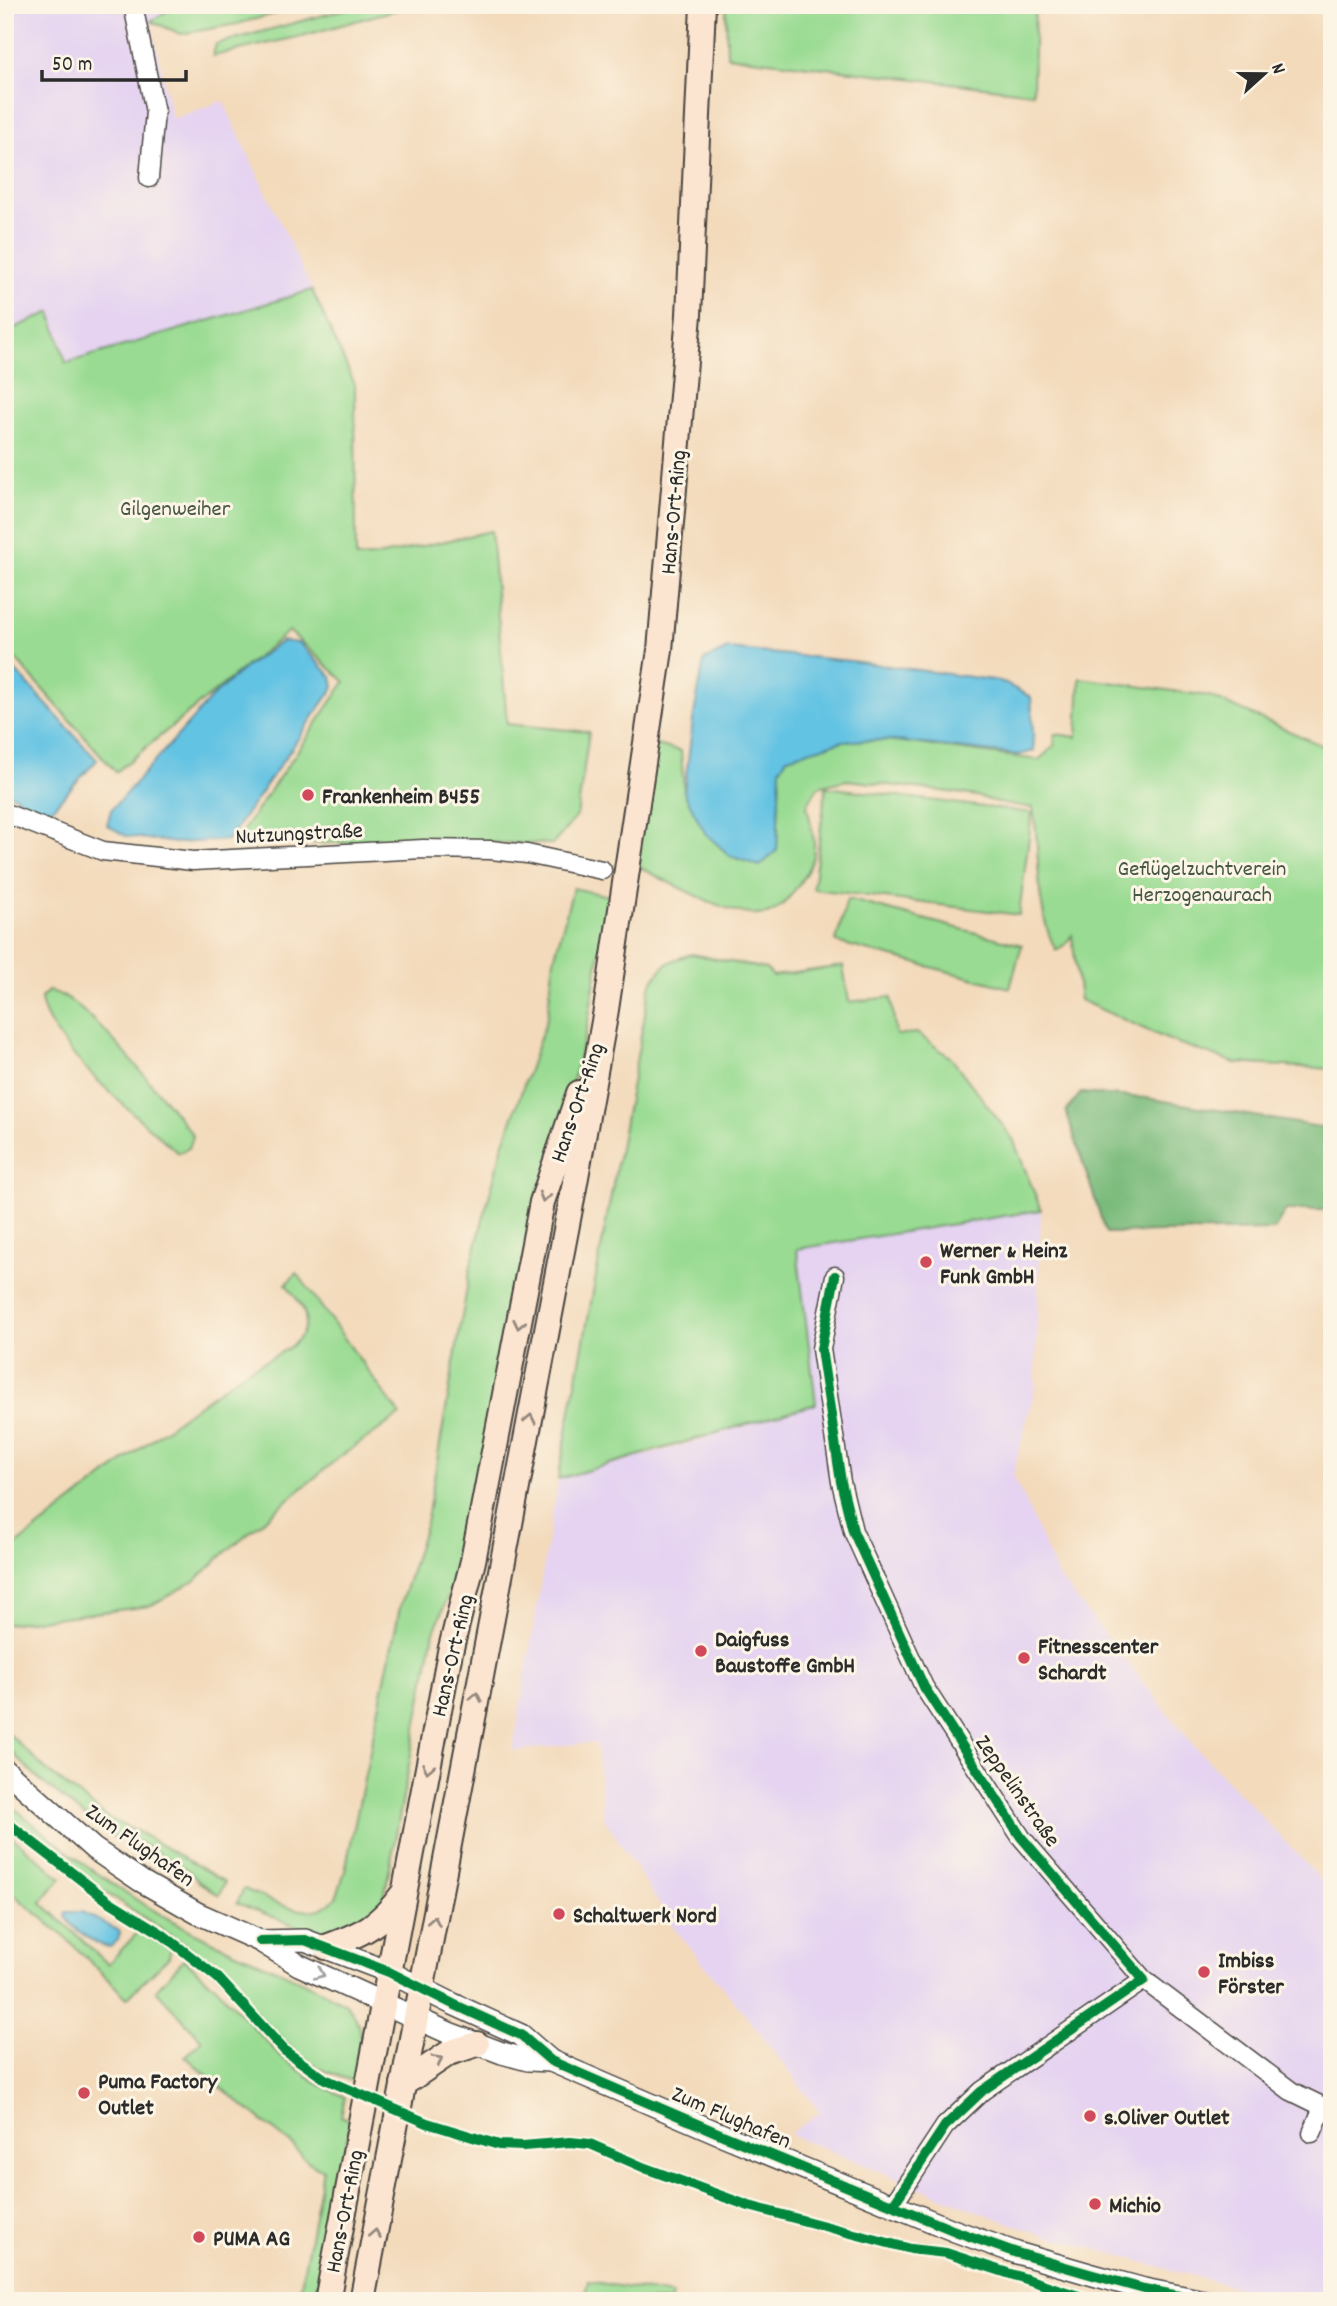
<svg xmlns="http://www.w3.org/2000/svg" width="1337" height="2306" viewBox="0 0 1337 2306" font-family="Dekko,sans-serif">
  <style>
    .built { fill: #e5d3f1 }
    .green { fill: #99db92; stroke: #62835e; stroke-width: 2 }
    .forest { fill: #7abb7c; stroke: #527354; stroke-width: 2 }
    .water { fill: #64c3e3; stroke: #487787; stroke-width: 2 }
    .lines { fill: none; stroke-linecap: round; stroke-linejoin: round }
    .minor-casing { stroke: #494541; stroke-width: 21 }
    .tertiary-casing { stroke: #494541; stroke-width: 24 }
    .secondary-casing { stroke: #494541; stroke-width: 28 }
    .minor { stroke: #fff; stroke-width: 18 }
    .tertiary { stroke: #fff; stroke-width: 21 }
    .secondary { stroke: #fce5d0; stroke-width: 24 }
    .cycleway-casing { stroke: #fcf5e5; stroke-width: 15 }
    .cycleway { stroke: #00873e; stroke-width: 10 }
    .oneway { stroke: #94887e }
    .oneway2 { stroke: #a0a0a0 }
    .poi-dot { fill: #d1495b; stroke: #fcf5e5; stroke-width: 2.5 }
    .labels { text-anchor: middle; stroke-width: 6; stroke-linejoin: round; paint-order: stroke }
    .park-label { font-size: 23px; fill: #465745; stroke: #fcf5e5 }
    .street-label { font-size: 23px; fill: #2b2b2b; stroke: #fcf5e5 }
    .poi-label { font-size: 23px; font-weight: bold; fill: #2b2b2b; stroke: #fcf5e5; text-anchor: start }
  </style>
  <rect width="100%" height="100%" fill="#fcf5e5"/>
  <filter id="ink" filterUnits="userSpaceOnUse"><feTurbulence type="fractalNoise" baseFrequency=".0143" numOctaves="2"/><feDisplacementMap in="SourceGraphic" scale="14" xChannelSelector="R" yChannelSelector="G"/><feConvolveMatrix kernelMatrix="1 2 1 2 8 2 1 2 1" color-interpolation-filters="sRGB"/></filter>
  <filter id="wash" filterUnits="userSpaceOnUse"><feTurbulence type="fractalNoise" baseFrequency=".00686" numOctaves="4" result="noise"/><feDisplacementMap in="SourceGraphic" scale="28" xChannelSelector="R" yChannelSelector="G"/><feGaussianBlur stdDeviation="1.57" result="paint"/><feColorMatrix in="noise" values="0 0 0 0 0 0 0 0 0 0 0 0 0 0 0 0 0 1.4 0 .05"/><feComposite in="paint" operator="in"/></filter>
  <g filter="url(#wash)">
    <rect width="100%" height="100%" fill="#f3dabb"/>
    <g class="built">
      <path d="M 5,5 L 176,5 L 151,21 L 172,119 L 223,101 L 312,290 L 66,363 L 5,332 Z"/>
      <path d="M 1041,1210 L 1035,1388 L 1013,1475 L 1058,1576 L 1195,1747 L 1299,1856 L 1332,1893 L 1332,2299 L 1257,2293 L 1040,2234 L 982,2213 L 789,2134 L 820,2112 L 752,2023 L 677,1932 L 604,1818 L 596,1742 L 513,1751 L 558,1479 L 677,1447 L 816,1404 L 797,1249 Z"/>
    </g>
    <g class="green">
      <path d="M 176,5 L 308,5 L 237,24 L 181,34 L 151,21 Z"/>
      <path d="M 361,5 L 413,5 L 302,36 L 213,56 L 216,44 Z"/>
      <path d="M 726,5 L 1035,5 L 1033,93 L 727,56 Z"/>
      <path d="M 312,290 L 355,385 L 356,558 L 373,557 L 491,531 L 507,724 L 589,732 L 577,816 L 553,844 L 430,841 L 233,845 L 345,682 L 289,631 L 116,772 L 5,647 L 5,332 L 51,312 L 66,363 Z"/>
      <path d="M 1080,678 L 1209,696 L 1332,750 L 1332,1069 L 1235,1063 L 1169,1040 L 1080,1000 L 1072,935 L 1066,944 L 1056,950 C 1034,911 1041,852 1033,808 L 1000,803 L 976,796 L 950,792 L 847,780 L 818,787 L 807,805 C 815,848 822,853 794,891 C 787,901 778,911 766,914 C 735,921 664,879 635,865 L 652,744 L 681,751 L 684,793 L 777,850 L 780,769 L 787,757 L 843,741 L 888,740 L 1039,760 L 1054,746 L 1055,734 L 1077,737 Z"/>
      <path d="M 826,787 L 1032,813 L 1019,915 L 813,889 Z"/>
      <path d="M 573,888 L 609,896 L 587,1028 L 562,1122 L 463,1559 L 434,1632 L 385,1893 L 374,1915 L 322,1936 L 237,1903 L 244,1889 C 270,1899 314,1927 336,1897 C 340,1890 342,1879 345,1871 L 400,1607 L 427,1519 L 471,1265 L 502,1148 L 547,1018 L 554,960 Z"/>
      <path d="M 847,899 L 1022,945 L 1010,988 L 836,942 Z"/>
      <path d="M 692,954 L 766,969 L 773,976 L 843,966 L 849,1002 L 891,997 L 896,1035 L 917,1033 L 951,1058 L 1013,1139 L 1041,1210 L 797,1249 L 816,1404 L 558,1479 L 650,987 C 660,966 669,960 692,954 Z"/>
      <path d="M 48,991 C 82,992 165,1101 189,1130 L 193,1136 L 189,1148 L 178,1153 C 143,1121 45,1044 41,998 Z"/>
      <path d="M 297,1273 L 400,1415 L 337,1459 L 228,1550 L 196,1580 L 150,1606 L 5,1624 L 5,1554 C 84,1493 161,1430 243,1373 C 261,1360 299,1351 305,1326 C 309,1311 294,1296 286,1284 Z"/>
      <path d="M 5,1730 L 46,1770 L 111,1820 L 140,1833 L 225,1882 L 219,1895 L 199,1882 L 189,1871 L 138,1842 L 115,1838 L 88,1819 L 40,1780 L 5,1746 Z"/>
      <path d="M 5,1800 C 58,1846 116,1891 178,1924 C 231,1953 294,1974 346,2004 C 368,2026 359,2055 355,2082 L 325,2071 L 299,2055 L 274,2033 L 200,1955 L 78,1874 L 5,1814 Z"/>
      <path d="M 5,1831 L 61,1878 L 41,1902 L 108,1964 L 141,1929 L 171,1949 L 169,1957 L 127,1998 L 66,1938 L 5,1887 Z"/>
      <path d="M 184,1959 L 216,1987 L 280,2056 L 320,2085 L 345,2097 L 341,2116 L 351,2121 L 316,2301 L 298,2301 L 323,2169 C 303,2162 304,2155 290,2143 C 254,2115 219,2087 185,2056 L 202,2040 L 156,1990 Z"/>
      <path d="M 588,2281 L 672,2295 L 671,2301 L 584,2301 Z"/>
    </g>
    <path class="forest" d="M 1081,1093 L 1146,1098 L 1332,1129 L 1332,1210 L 1286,1210 L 1274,1230 L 1106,1233 L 1066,1111 Z"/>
    <g class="water">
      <path d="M 282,641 L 299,643 L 332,677 L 334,687 L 228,840 L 176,843 L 126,836 L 107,825 L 111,810 L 213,696 L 243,669 Z"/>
      <path d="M 728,649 L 851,661 L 1000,681 L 1031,697 L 1034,751 L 1019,755 L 888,740 L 843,741 L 787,757 L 780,769 L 777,850 L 760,866 L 730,856 L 705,833 L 684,793 L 693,720 L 704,660 Z"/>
      <path d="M 5,659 L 97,760 L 47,814 L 5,791 Z"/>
      <path d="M 66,1912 L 82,1912 L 120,1931 L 118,1940 L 110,1947 C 97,1946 71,1928 65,1916 Z"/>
    </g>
  </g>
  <g filter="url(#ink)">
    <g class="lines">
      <g class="minor-casing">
        <g id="minor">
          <path d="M 133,5 L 155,112 L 149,178"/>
          <path d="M 5,813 L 103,851 L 193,861 L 423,849 L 491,850 L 527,854 L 602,870"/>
          <path d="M 835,1276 L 821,1349 L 841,1482 L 853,1531 L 924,1687 L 1021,1837 L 1144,1980 L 982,2091 L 945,2126 L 893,2205"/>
          <path d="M 1144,1980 L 1291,2091 L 1332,2111"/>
          <path d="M 1312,2133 L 1323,2107"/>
        </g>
      </g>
      <g class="tertiary-casing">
        <g id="tertiary">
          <path d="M 5,1770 L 94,1849 L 141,1881 L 197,1913 L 260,1941 L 299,1965 L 449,2033 L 502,2053 L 528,2060 L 551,2061"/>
          <path d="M 260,1941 L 305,1940 L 389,1972 L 453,2004 L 521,2035 L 551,2061 L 725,2136 L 955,2231 L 1017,2253 L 1093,2275 L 1144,2289 L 1204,2301"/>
        </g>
      </g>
      <g class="secondary-casing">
        <g id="secondary">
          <path d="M 326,1947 C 362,1934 379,1926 402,1895"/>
          <path d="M 403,2084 L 449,2053 L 477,2044"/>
          <path d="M 327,2301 L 450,1652 L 473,1561 L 542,1202 L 579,1093"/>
          <path d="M 362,2301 L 574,1188 L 605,1016 L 660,650 L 689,315 L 703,5"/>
        </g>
      </g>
      <use href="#minor" class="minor"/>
      <use href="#tertiary" class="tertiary"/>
      <use href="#secondary" class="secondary"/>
      <g class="cycleway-casing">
        <g id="cycleway">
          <path d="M 835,1276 L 821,1349 L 841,1482 L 853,1531 L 924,1687 L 1021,1837 L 1144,1980 L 982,2091 L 945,2126 L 893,2205"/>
          <path d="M 5,1821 L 107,1900 L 162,1934 L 218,1978 L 285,2051 L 325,2079 L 427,2123 L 499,2145 L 523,2146 L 570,2142 L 590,2144 L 645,2168 L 749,2206 L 911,2249 L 946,2253 L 1094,2301"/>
          <path d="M 260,1941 L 305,1940 L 389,1972 L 453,2004 L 521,2035 L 551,2061 L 725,2136 L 955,2231 L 1017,2253 L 1093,2275 L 1144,2289 L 1204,2301"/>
        </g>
      </g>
      <use href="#cycleway" class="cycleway"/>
    </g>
    <defs><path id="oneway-chevron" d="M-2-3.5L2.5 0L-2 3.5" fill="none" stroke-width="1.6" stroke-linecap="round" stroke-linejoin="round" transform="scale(1.75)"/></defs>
    <g class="oneway">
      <use href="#oneway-chevron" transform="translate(544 1197) rotate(107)"/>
      <use href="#oneway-chevron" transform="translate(519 1324) rotate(102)"/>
      <use href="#oneway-chevron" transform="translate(530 1419) rotate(-79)"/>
      <use href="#oneway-chevron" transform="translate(476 1697) rotate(-79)"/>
      <use href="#oneway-chevron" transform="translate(428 1768) rotate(101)"/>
      <use href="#oneway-chevron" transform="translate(434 1921) rotate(-79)"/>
      <use href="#oneway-chevron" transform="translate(438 2060) rotate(-30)"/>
      <use href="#oneway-chevron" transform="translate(375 2234) rotate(-79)"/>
    </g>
    <use class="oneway2" href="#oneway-chevron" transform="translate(320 1974) rotate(23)"/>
  </g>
  <g class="poi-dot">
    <circle cx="308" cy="795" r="7"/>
    <circle cx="926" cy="1262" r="7"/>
    <circle cx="701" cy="1651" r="7"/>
    <circle cx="1024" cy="1658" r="7"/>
    <circle cx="559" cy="1914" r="7"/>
    <circle cx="1204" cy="1972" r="7"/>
    <circle cx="84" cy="2093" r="7"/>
    <circle cx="1090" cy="2116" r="7"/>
    <circle cx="1095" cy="2204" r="7"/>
    <circle cx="199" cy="2237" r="7"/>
  </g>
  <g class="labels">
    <g class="park-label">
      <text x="175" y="515">Gilgenweiher</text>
      <text x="1202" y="875">Geflügelzuchtverein<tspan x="1202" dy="26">Herzogenaurach</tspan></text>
    </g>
    <g class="street-label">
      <text transform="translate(672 512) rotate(-85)" y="8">Hans-Ort-Ring</text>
      <text transform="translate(299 832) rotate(-3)" y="8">Nutzungstraße</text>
      <text transform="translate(576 1102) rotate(-71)" y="8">Hans-Ort-Ring</text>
      <text transform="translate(451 1655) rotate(-77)" y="8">Hans-Ort-Ring</text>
      <text transform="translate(1019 1790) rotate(55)" y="8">Zeppelinstraße</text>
      <text transform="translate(141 1844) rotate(35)" y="8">Zum Flughafen</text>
      <text transform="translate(732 2116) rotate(23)" y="8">Zum Flughafen</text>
      <text transform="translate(343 2211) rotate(-79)" y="8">Hans-Ort-Ring</text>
    </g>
    <g class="poi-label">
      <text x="322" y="803">Frankenheim B455</text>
      <text x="940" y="1257">Werner &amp; Heinz<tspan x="940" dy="26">Funk GmbH</tspan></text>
      <text x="715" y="1646">Daigfuss<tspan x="715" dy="26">Baustoffe GmbH</tspan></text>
      <text x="1038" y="1653">Fitnesscenter<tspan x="1038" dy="26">Schardt</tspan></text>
      <text x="573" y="1922">Schaltwerk Nord</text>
      <text x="1218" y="1967">Imbiss<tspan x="1218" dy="26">Förster</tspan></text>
      <text x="98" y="2088">Puma Factory<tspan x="98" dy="26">Outlet</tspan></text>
      <text x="1104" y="2124">s.Oliver Outlet</text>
      <text x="1109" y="2212">Michio</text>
      <text x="213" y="2245">PUMA AG</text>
    </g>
  </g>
  <rect width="1337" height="2306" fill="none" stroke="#fcf5e5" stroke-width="28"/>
  <g transform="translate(1264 74) rotate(69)" stroke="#fcf5e5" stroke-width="5" paint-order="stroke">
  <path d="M0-5L12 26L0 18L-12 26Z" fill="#2b2b2b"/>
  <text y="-10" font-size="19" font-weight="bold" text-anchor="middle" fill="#2b2b2b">N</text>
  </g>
  <path d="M42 70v10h144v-10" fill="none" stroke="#2b2b2b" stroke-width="3.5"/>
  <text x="52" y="70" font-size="21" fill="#2b2b2b" stroke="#fcf5e5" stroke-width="5" paint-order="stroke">50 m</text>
</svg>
